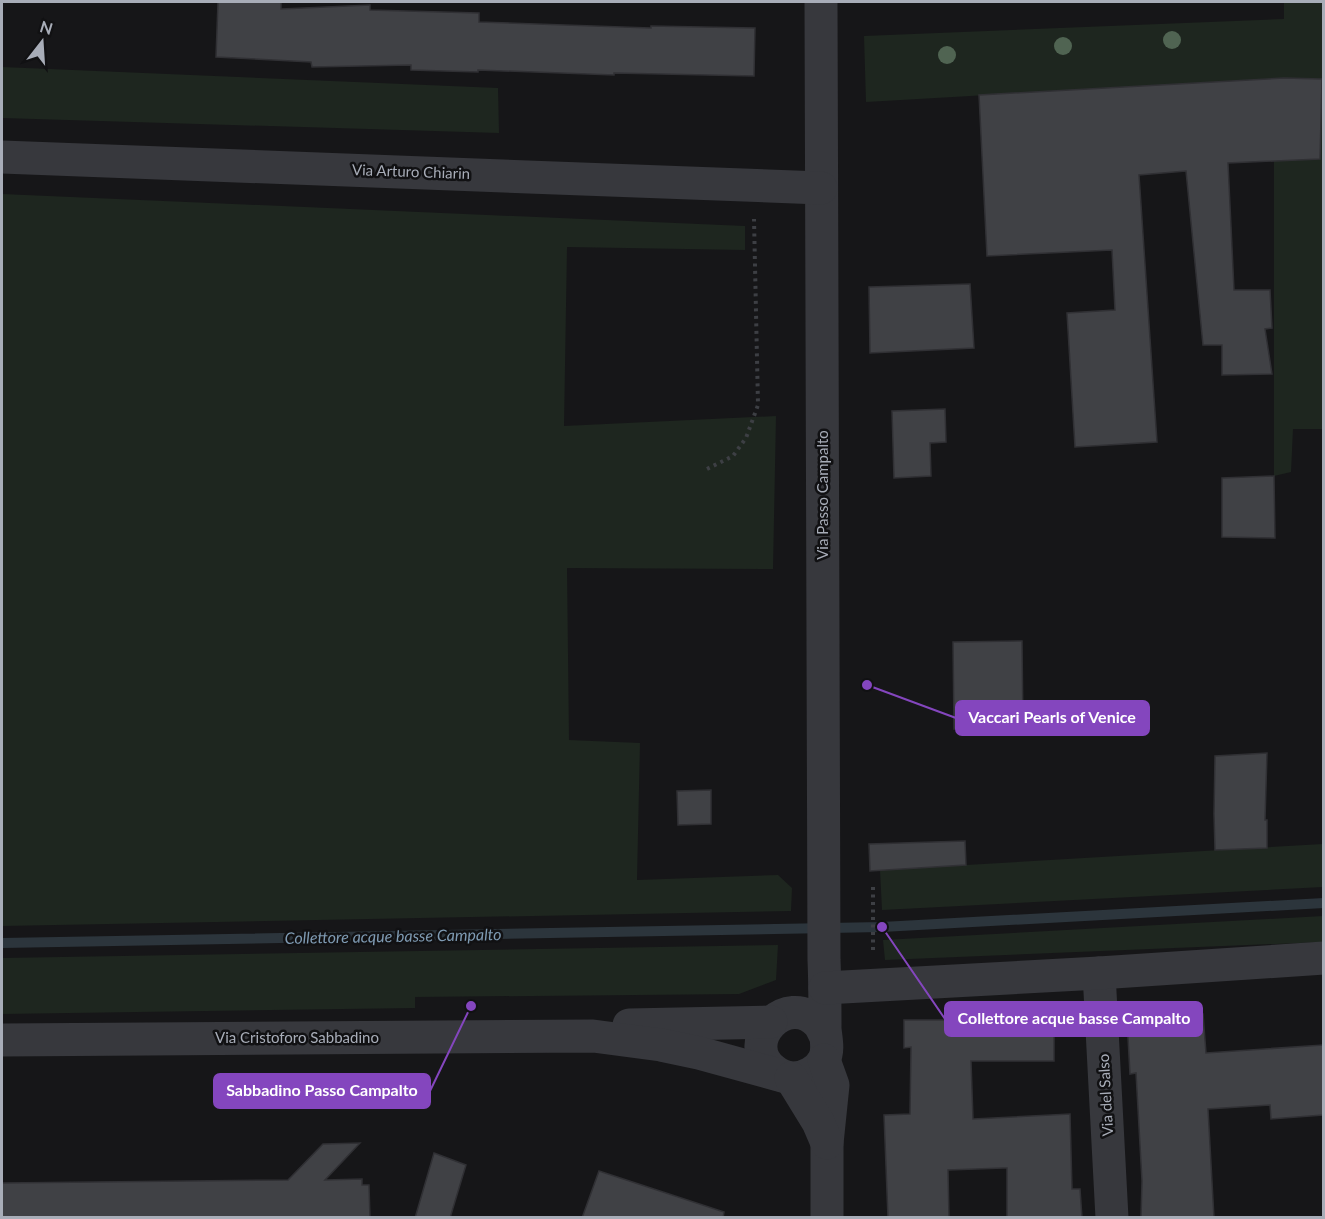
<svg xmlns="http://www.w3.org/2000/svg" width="1325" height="1219" viewBox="0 0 1325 1219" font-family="Lato,sans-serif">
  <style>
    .green { fill: #1e261f }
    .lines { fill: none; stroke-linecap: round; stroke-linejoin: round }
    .stream { stroke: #2c353c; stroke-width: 10 }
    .building { fill: #404145; stroke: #303034; stroke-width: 1.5 }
    .path { stroke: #3d3f44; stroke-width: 4; stroke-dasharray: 3 4.5; stroke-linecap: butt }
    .minor { stroke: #37383d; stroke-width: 33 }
    .tree { fill: #506452 }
    .labels { text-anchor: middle; stroke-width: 5; stroke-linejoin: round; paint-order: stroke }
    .street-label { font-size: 15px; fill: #a8adb8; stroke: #111113 }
    .water-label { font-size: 16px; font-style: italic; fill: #7f9bb3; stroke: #111113 }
    .leader { fill: none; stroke: #8446be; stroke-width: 2 }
    .callout-dot { fill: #8446be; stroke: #111113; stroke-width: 2 }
    .callout { fill: #8446be; stroke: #8446be; stroke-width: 2 }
    .callout-label { font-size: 16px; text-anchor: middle; font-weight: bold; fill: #fff }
  </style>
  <rect width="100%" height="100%" fill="#161618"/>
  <g class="green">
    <path d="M 1284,2 L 1323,2 L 1323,429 L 1293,429 L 1291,472 L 1274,476 L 1274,161 L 1320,158 L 1322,79 L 1284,78 L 866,102 L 864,36 L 1284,19 Z"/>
    <path d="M 2,67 L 498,88 L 499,133 L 2,118 Z"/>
    <path d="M 2,194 L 745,226 L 745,250 L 567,247 L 564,426 L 776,416 L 773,569 L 567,568 L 569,740 L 640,743 L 637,880 L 778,875 L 792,888 L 791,911 L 2,926 Z"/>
    <path d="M 1323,844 L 1323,887 L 882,910 L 880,870 Z"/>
    <path d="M 1323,916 L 1323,942 L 885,960 L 883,940 Z"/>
    <path d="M 778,945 L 776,980 L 739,994 L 415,997 L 415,1008 L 2,1014 L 2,958 Z"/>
  </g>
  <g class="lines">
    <path class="stream" d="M 2,943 L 882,927 L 1324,903"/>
  </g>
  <g class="building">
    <path d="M 218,2 L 281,2 L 281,9 L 370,5 L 370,10 L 479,13 L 479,22 L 651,28 L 651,26 L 755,28 L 754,76 L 614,73 L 614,75 L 478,70 L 478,72 L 411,70 L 411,65 L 312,67 L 311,62 L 216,57 Z"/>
    <path d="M 1284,78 L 1322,79 L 1320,159 L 1228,163 L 1234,290 L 1270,290 L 1272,328 L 1265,329 L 1272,374 L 1222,375 L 1222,345 L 1203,345 L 1186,171 L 1139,175 L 1157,442 L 1075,447 L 1067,313 L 1115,310 L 1112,250 L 987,256 L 979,95 Z"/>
    <path d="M 970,284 L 974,348 L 870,353 L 869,287 Z"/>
    <path d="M 945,409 L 946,442 L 930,443 L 931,476 L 894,478 L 892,411 Z"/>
    <path d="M 1274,476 L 1275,538 L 1222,537 L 1222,478 Z"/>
    <path d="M 1022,641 L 1023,728 L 954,729 L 953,642 Z"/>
    <path d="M 1267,753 L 1265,820 L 1267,820 L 1267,848 L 1215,850 L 1214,814 L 1215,756 Z"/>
    <path d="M 711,790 L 711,824 L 678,825 L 677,791 Z"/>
    <path d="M 965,841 L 966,865 L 870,871 L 869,844 Z"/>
    <path d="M 1203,1014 L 1206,1053 L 1323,1045 L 1323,1115 L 1271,1119 L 1270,1105 L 1208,1109 L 1214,1218 L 1141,1218 L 1142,1181 L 1136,1073 L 1130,1074 L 1127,1019 Z"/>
    <path d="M 904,1020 L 969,1020 L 969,1026 L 1054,1026 L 1054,1061 L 971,1061 L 973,1119 L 1070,1114 L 1072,1189 L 1080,1189 L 1082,1218 L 1007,1218 L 1007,1168 L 1004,1168 L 948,1170 L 949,1218 L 888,1218 L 884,1115 L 910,1114 L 911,1047 L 904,1048 Z"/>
    <path d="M 360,1143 L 325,1180 L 362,1179 L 362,1185 L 369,1185 L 370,1218 L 2,1218 L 2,1183 L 288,1180 L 323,1144 Z"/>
    <path d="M 434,1153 L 466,1165 L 450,1218 L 415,1218 Z"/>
    <path d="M 599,1171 L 724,1212 L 723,1218 L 582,1218 Z"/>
  </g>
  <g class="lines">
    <g class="path">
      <path d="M 707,469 L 733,456 L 746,438 L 758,405 L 754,219"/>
      <path d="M 873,887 L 873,953"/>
    </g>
    <g class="minor">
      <path d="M 821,2 L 824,960 C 825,983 825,1006 825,1029 C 826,1039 829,1050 824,1060 C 818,1071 805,1078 793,1078 C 786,1078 778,1074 773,1070 C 738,1042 787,990 818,1023 C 821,1026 823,1031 825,1035"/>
      <path d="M 2,157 L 821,188"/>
      <path d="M 1099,973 L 1112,1218"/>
      <path d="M 825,988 L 1099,973 L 1324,958"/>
      <path d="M 629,1025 L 771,1022"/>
      <path d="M 2,1040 L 593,1036 L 661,1045 L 699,1053 L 779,1075"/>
      <path d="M 824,1060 L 833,1085 L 827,1143 L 827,1218"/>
      <path d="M 791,1078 L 818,1122 L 827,1143"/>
    </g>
  </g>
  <g class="tree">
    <circle cx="1172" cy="40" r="9"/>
    <circle cx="1063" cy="46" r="9"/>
    <circle cx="947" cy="55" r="9"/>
  </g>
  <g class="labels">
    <g class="street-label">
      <text transform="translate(411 172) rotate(2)" y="5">Via Arturo Chiarin</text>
      <text transform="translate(823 495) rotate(-90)" y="5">Via Passo Campalto</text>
      <text x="297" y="1043">Via Cristoforo Sabbadino</text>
      <text transform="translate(1106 1095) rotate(-93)" y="5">Via del Salso</text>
    </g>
    <g class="water-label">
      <text transform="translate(393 936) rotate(-1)" y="6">Collettore acque basse Campalto</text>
    </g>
  </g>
  <path class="leader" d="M867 685L956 718M882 927L945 1019M471 1006L430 1091"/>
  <g class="callout-dot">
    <circle cx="867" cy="685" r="6"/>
    <circle cx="882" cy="927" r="6"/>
    <circle cx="471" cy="1006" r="6"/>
  </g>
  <g class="callout">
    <rect x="956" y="701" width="193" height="34" rx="6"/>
    <rect x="945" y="1002" width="257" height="34" rx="6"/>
    <rect x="214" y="1074" width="216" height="34" rx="6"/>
  </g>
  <g class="callout-label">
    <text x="1052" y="723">Vaccari Pearls of Venice</text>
    <text x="1074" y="1024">Collettore acque basse Campalto</text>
    <text x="322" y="1096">Sabbadino Passo Campalto</text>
  </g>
  <rect width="1325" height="1219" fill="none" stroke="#a8adb8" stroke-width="6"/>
  <g transform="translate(42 42) rotate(17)" stroke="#111113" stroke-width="4.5" paint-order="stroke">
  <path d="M0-4.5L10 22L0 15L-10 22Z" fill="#a8adb8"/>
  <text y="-9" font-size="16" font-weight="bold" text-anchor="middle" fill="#a8adb8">N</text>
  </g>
</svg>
